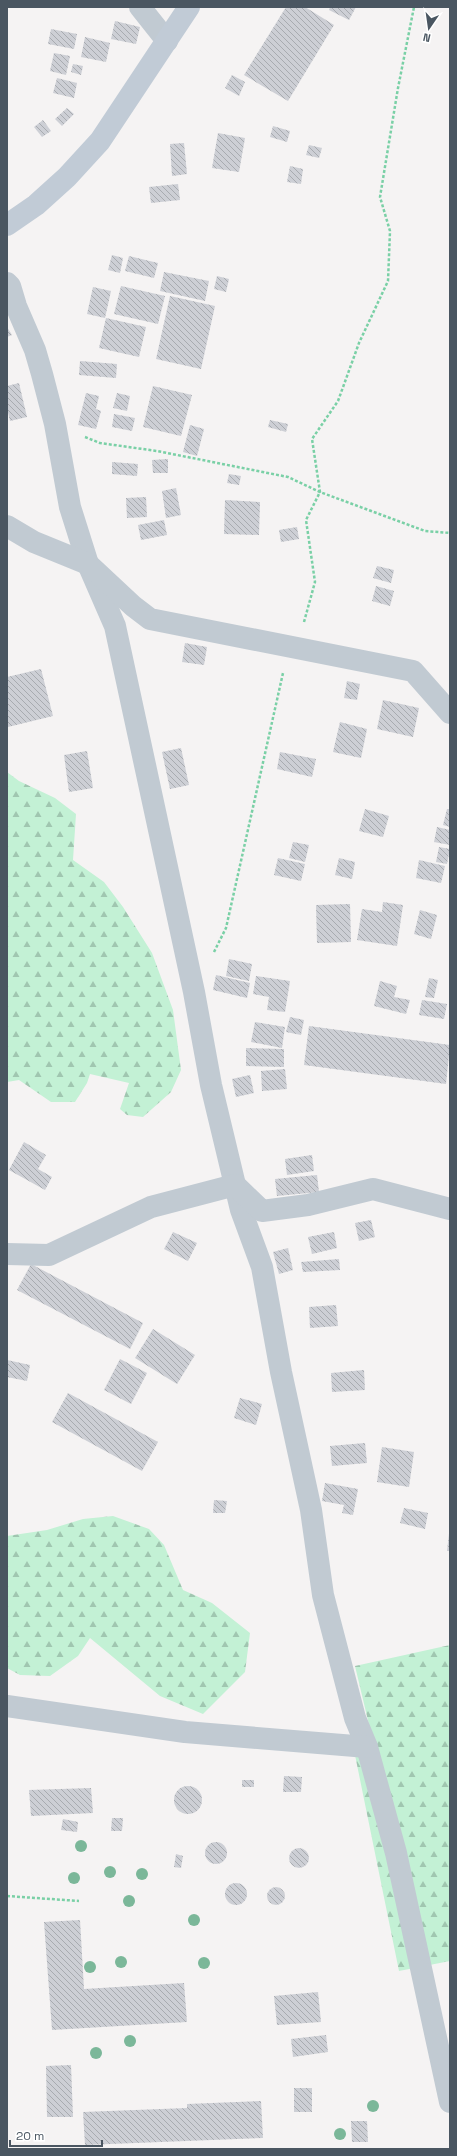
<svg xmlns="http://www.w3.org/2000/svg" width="457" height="2156" viewBox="0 0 457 2156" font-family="'Space Grotesk',sans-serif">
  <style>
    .forest { fill: url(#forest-firs) }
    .building { fill: url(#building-back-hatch) }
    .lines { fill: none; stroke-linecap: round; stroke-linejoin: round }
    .path { stroke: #7ad0a6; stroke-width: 2.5; stroke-dasharray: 3 2; stroke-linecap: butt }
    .street { stroke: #c1cad2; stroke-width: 22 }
    .secondary { stroke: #c1cbd6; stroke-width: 22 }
    .tree { fill: #7bb799 }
  </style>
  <defs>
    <pattern id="forest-firs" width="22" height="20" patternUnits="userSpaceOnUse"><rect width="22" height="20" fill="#c3f1d5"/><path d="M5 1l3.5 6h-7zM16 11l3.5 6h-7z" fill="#a0c6b0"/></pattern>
    <pattern id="building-back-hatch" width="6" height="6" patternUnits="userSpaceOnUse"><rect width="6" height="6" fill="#cdcfd5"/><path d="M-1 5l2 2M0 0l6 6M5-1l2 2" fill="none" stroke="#a8abb0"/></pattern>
  </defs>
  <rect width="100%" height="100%" fill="#f5f3f3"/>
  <g class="forest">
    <path d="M 7,772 L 19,781 L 55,798 L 76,814 L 73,860 L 104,882 L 123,907 L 152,953 L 173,1010 L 181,1070 L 171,1092 L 143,1117 L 127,1115 L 120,1109 L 129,1083 L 90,1074 L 87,1083 L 75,1102 L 51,1102 L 19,1080 L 7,1082 Z"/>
    <path d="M 113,1516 L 149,1529 L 164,1545 L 183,1590 L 212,1603 L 250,1633 L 245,1672 L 203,1714 L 160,1696 L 90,1638 L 78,1656 L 50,1676 L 20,1675 L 7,1668 L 7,1536 L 47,1530 L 83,1519 Z"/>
    <path d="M 450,1645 L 450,1961 L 399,1971 L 355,1755 L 376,1754 L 355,1666 Z"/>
  </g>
  <g class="building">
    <path d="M 286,7 L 305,7 L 334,25 L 288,101 L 244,75 Z"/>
    <path d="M 330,7 L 356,7 L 349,20 L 329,10 Z"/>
    <path d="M 115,21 L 140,27 L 136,44 L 111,39 Z"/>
    <path d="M 51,29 L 77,34 L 74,49 L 48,44 Z"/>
    <path d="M 85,37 L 110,43 L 106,62 L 81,57 Z"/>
    <path d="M 54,53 L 70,56 L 66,75 L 50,71 Z"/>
    <path d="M 73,64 L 83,66 L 81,75 L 71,72 Z"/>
    <path d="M 232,75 L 245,82 L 239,96 L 225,88 Z"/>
    <path d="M 57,78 L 77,83 L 74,98 L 53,93 Z"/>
    <path d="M 67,108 L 74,114 L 62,126 L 55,119 Z"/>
    <path d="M 43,120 L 51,131 L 42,137 L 34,127 Z"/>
    <path d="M 273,126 L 290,131 L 287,142 L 270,137 Z"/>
    <path d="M 218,133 L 245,138 L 239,172 L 212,168 Z"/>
    <path d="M 184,143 L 187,174 L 172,176 L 170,144 Z"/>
    <path d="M 309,145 L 322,148 L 319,158 L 306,155 Z"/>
    <path d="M 290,166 L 303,169 L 301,184 L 287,182 Z"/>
    <path d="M 178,184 L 180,200 L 151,203 L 149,187 Z"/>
    <path d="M 112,255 L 123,258 L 120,273 L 108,270 Z"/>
    <path d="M 129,256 L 158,263 L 154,278 L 125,271 Z"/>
    <path d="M 164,272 L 209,281 L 205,301 L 160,291 Z"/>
    <path d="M 217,276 L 229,279 L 226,292 L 214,289 Z"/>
    <path d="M 121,286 L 165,296 L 158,324 L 114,314 Z"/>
    <path d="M 93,287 L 111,291 L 105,318 L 87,314 Z"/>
    <path d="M 170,296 L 215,306 L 201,369 L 156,359 Z"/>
    <path d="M 106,318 L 146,327 L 139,357 L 99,348 Z"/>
    <path d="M 7,327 L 12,335 L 7,337 Z"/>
    <path d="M 80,361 L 117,364 L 116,378 L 79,375 Z"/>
    <path d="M 19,383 L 27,417 L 10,421 L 7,408 L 7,386 Z"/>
    <path d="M 153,386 L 192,395 L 181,436 L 143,427 Z"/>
    <path d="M 86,393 L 99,396 L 96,409 L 101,411 L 96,429 L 78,425 Z"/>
    <path d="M 117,393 L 130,396 L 127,411 L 113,408 Z"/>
    <path d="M 114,414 L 135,418 L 132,431 L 112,427 Z"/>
    <path d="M 270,420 L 288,424 L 286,432 L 268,427 Z"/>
    <path d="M 190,425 L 204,429 L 197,456 L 183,452 Z"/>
    <path d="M 168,459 L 168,473 L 153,473 L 152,460 Z"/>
    <path d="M 112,462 L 138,464 L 137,476 L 112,474 Z"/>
    <path d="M 229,474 L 241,476 L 239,485 L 227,483 Z"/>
    <path d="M 176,488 L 181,515 L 166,518 L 162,491 Z"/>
    <path d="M 146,497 L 147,517 L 127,518 L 126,498 Z"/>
    <path d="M 225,500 L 260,502 L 259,535 L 224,534 Z"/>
    <path d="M 164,520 L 167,535 L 141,540 L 138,525 Z"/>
    <path d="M 297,527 L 299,539 L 281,542 L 279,530 Z"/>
    <path d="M 377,566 L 394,570 L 391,583 L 373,578 Z"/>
    <path d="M 376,586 L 394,591 L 390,606 L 372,601 Z"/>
    <path d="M 185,643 L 207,647 L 204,665 L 182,662 Z"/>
    <path d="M 41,669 L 53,716 L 8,727 L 7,677 Z"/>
    <path d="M 347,681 L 360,684 L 357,700 L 344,698 Z"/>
    <path d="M 383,700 L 419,708 L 413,737 L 377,729 Z"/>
    <path d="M 340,722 L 367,729 L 361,758 L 333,752 Z"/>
    <path d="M 181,748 L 189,785 L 170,789 L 162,752 Z"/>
    <path d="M 87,751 L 93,788 L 69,792 L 64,755 Z"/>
    <path d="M 280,752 L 316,759 L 312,777 L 277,769 Z"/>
    <path d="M 365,809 L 389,816 L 383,837 L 359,831 Z"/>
    <path d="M 447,809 L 450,809 L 450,827 L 443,825 Z"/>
    <path d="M 437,827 L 450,830 L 450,845 L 434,842 Z"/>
    <path d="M 293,842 L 309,845 L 305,862 L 289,858 Z"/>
    <path d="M 439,847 L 450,849 L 447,864 L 436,862 Z"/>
    <path d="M 278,858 L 305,864 L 301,881 L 274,875 Z"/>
    <path d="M 339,858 L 355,862 L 352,879 L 335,875 Z"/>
    <path d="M 419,860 L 445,866 L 441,883 L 416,878 Z"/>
    <path d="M 383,902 L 403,905 L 397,946 L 357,940 L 362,909 L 382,912 Z"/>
    <path d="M 350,904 L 351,942 L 317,943 L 316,905 Z"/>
    <path d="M 420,910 L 437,915 L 431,939 L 414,934 Z"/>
    <path d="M 229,959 L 252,964 L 249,981 L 226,976 Z"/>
    <path d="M 216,975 L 250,983 L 247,998 L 213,990 Z"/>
    <path d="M 256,976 L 290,981 L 285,1012 L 267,1010 L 269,997 L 253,994 Z"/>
    <path d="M 429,978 L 438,980 L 434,998 L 425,997 Z"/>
    <path d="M 380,981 L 397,986 L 394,997 L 410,1000 L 406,1014 L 374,1006 Z"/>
    <path d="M 422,1000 L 447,1004 L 444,1019 L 419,1015 Z"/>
    <path d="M 290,1017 L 304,1020 L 301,1035 L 286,1032 Z"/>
    <path d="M 255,1022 L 285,1027 L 282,1048 L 251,1042 Z"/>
    <path d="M 309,1026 L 450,1045 L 446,1084 L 304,1065 Z"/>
    <path d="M 246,1048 L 284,1049 L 284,1067 L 246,1066 Z"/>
    <path d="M 285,1069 L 287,1089 L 262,1091 L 261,1071 Z"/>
    <path d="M 250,1075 L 254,1093 L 236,1097 L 232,1079 Z"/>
    <path d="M 24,1142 L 46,1155 L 38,1169 L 52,1177 L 45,1190 L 9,1170 Z"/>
    <path d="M 312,1155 L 314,1171 L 287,1175 L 285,1159 Z"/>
    <path d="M 317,1175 L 319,1192 L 277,1196 L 275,1179 Z"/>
    <path d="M 371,1220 L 375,1237 L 359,1241 L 355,1223 Z"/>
    <path d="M 173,1232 L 197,1243 L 188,1261 L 164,1249 Z"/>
    <path d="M 334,1232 L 337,1248 L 312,1254 L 308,1237 Z"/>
    <path d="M 288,1248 L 293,1270 L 279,1274 L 273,1252 Z"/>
    <path d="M 339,1259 L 340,1270 L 303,1272 L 301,1262 Z"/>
    <path d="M 31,1264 L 143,1323 L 130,1349 L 17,1290 Z"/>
    <path d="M 336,1305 L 338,1326 L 310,1328 L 309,1307 Z"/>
    <path d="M 153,1329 L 195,1355 L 177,1384 L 135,1358 Z"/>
    <path d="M 120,1359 L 147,1373 L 131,1404 L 104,1390 Z"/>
    <path d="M 7,1360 L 30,1365 L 27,1381 L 7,1377 Z"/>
    <path d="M 364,1370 L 365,1390 L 332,1392 L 331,1373 Z"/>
    <path d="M 68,1393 L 158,1442 L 142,1471 L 52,1422 Z"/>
    <path d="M 240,1398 L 262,1404 L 256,1425 L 234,1418 Z"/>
    <path d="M 365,1443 L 367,1463 L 332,1466 L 330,1446 Z"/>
    <path d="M 382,1447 L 414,1452 L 409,1487 L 377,1482 Z"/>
    <path d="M 325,1483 L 358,1489 L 353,1515 L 342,1513 L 344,1505 L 322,1501 Z"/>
    <path d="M 214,1500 L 227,1501 L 225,1513 L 213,1513 Z"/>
    <path d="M 404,1508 L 428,1513 L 425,1529 L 400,1523 Z"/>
    <path d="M 449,1534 L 450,1534 L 450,1551 L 447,1551 Z"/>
    <path d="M 284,1776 L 302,1777 L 301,1792 L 283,1792 Z"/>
    <rect x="242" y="1780" width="12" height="7"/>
    <circle cx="188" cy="1800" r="14"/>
    <path d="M 91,1788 L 93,1813 L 31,1816 L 29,1790 Z"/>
    <path d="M 112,1818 L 123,1818 L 122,1831 L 111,1831 Z"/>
    <path d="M 63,1819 L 78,1822 L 77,1832 L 61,1830 Z"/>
    <circle cx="216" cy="1853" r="11"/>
    <circle cx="299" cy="1858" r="10"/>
    <path d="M 176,1854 L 183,1856 L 181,1868 L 174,1867 Z"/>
    <circle cx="236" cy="1894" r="11"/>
    <circle cx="276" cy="1896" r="9"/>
    <path d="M 80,1920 L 84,1989 L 184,1983 L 187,2022 L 52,2030 L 44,1922 Z"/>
    <path d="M 318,1992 L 321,2022 L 277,2025 L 274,1996 Z"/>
    <path d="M 326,2035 L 328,2052 L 293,2057 L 291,2039 Z"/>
    <path d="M 71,2065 L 73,2117 L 47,2117 L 46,2066 Z"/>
    <rect x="294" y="2088" width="18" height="24"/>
    <path d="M 261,2101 L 263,2138 L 85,2145 L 83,2112 L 187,2108 L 187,2104 Z"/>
    <path d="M 351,2121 L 367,2121 L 368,2142 L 352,2142 Z"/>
  </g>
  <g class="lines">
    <g class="path">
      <path d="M 85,437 L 100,443 L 157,451 L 288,477 L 320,492 L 425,531 L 450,533"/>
      <path d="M 304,622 L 315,582 L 306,520 L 320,492 L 312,439 L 338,401 L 359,343 L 388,281 L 390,231 L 380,197 L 398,88 L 414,7"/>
      <path d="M 214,952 L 226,928 L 283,673"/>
      <path d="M 7,1896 L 79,1901"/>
    </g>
    <g class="street">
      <path d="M 140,7 L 167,41"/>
      <path d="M 7,283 L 10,286 L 16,306 L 35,350 L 42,374 L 55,424 L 70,507 L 88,564 L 115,626 L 194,992 L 211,1085 L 241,1210 L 262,1267 L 281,1372 L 311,1510 L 323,1595 L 355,1718 L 367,1747 L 396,1853 L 450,2102"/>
      <path d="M 7,526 L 34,542 L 88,564 L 133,606 L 150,619 L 413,671 L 450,713"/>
      <path d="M 7,1254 L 49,1255 L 151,1207 L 235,1185 L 262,1211 L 308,1205 L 373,1189 L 450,1209"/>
      <path d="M 7,1706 L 185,1732 L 367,1747"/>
    </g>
    <path class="secondary" d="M 7,225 L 36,205 L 67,177 L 100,141 L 189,7"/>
  </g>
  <g class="tree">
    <circle cx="81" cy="1846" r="6"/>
    <circle cx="110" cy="1872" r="6"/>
    <circle cx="142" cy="1874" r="6"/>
    <circle cx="74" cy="1878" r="6"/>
    <circle cx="129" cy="1901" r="6"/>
    <circle cx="194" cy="1920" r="6"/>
    <circle cx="121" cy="1962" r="6"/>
    <circle cx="204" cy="1963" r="6"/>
    <circle cx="90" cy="1967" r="6"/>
    <circle cx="130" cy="2041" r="6"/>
    <circle cx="96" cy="2053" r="6"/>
    <circle cx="373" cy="2106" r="6"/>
    <circle cx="340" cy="2134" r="6"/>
  </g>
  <rect width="457" height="2156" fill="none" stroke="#4a5661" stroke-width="16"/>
  <g transform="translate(429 28) rotate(193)" stroke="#ffffff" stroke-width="3" paint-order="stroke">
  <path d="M0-3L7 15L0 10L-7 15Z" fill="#4a5661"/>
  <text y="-6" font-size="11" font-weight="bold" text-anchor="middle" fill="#4a5661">N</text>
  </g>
  <path d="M10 2140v6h92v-6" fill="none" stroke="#4a5661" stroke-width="2"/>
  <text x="16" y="2140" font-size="12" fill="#4a5661" stroke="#ffffff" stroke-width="3" paint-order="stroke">20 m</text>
</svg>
